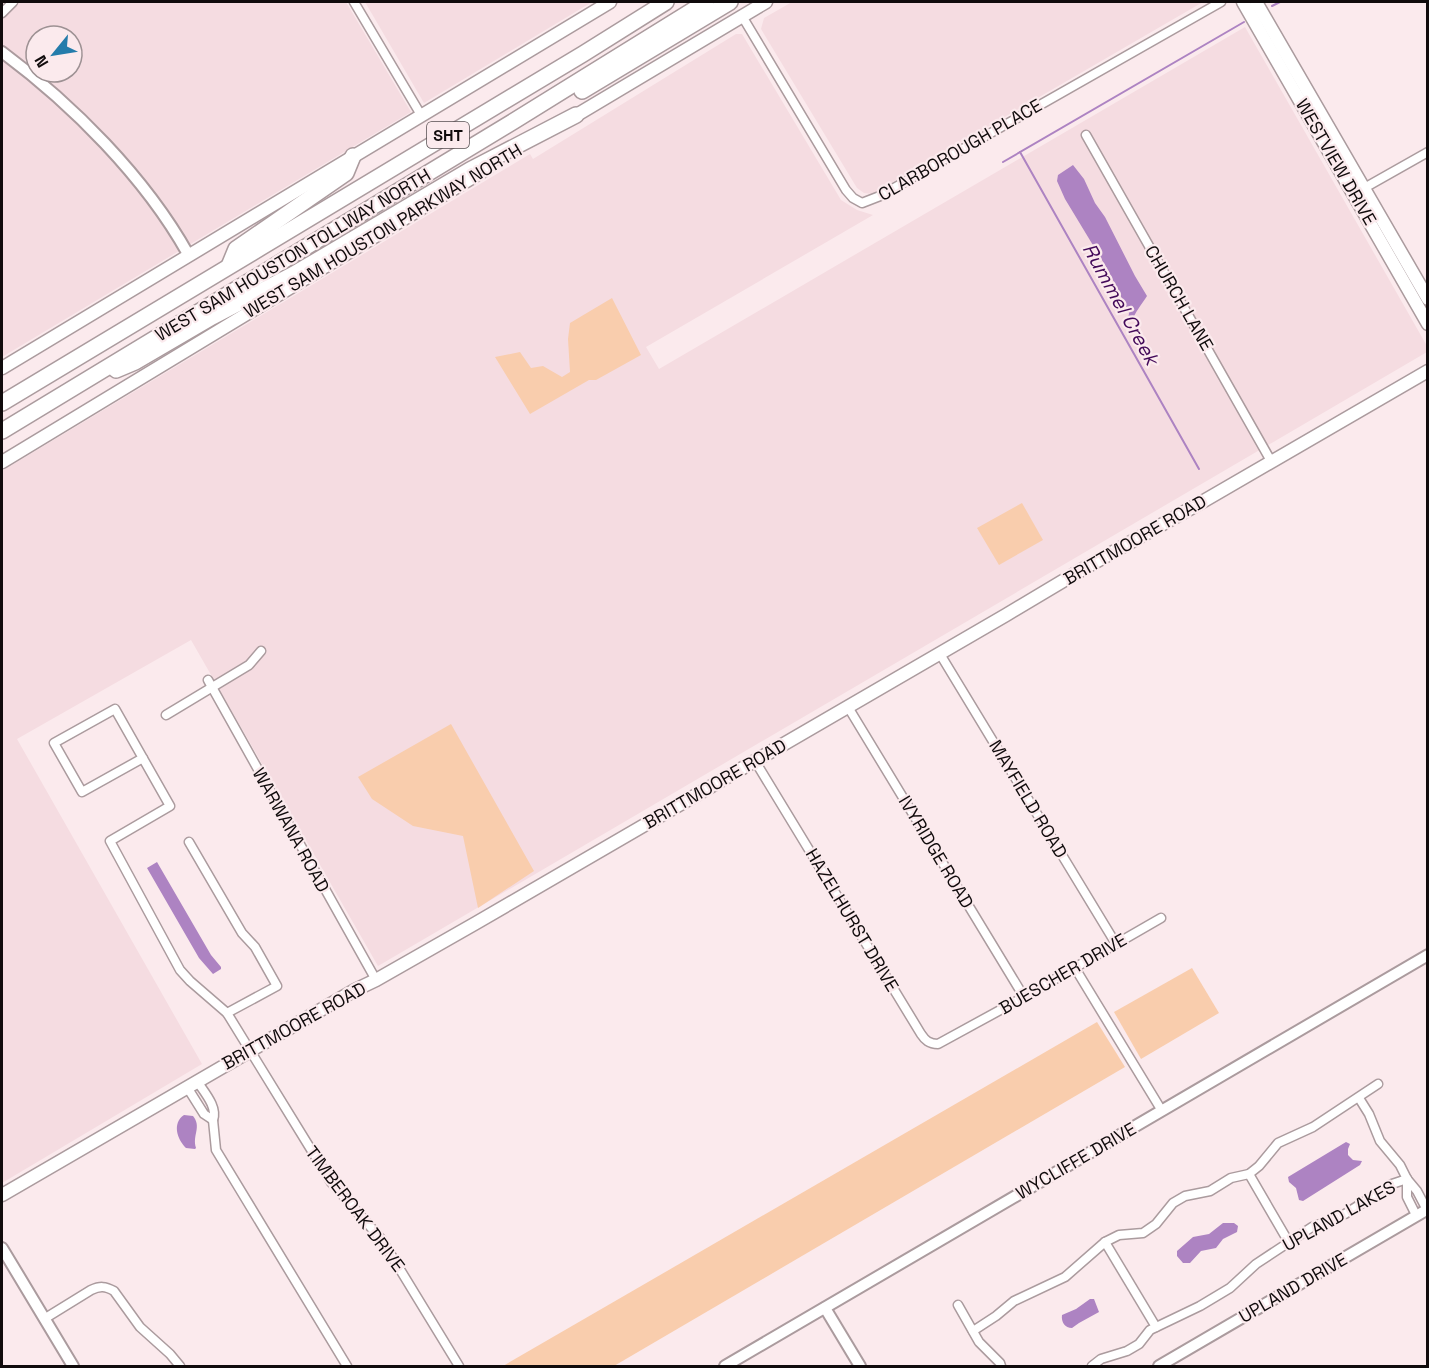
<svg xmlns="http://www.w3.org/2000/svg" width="1429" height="1368" viewBox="0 0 1429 1368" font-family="'Space Grotesk',sans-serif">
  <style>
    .built { fill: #f5dce1; fill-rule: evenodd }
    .green { fill: #f9cdad }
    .water { fill: #ad83c2 }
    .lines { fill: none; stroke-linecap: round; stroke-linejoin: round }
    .stream { stroke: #ad83c2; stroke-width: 2 }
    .minor-casing { stroke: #ab9b9e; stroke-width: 11 }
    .tertiary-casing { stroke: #ab9b9e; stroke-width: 14 }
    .secondary-casing { stroke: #ab9b9e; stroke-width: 15 }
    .motorway-casing { stroke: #ab9b9e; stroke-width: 18 }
    .minor { stroke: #fff; stroke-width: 8 }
    .tertiary { stroke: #fff; stroke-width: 10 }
    .secondary { stroke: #fff; stroke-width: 12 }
    .motorway { stroke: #fff; stroke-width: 15 }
    .labels { text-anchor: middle; stroke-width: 4.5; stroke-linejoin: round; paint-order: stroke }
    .shield { fill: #fbeaed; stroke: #564e50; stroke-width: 1.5 }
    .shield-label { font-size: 16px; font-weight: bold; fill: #100b0c }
    .street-label { font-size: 18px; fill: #100b0c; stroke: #fbeaed }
    .water-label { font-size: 20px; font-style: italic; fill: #430959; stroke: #fbeaed }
  </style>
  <rect width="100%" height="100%" fill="#fbeaed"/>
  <g class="built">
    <path d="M 2,2 L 346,2 L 411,112 L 2,357 ZM 36,36 L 72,36 L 72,72 L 36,72 Z"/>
    <path d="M 365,2 L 592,2 L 424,103 Z"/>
    <path d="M 792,2 L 1203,2 L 872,194 L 864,193 L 857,188 L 761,29 L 764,18 Z"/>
    <path d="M 1245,27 L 1427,346 L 1427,352 L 378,966 L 191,640 L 17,739 L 202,1064 L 2,1183 L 2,471 L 530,154 L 533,159 L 736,34 L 742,34 L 841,200 L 857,210 L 873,215 L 646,347 L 659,369 Z"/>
  </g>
  <g class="green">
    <path d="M 612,298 L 641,355 L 596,380 L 589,380 L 530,414 L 495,357 L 520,352 L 531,368 L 543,366 L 562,377 L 570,372 L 568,339 L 570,323 Z"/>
    <path d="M 1022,503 L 1043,540 L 999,565 L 977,528 Z"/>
    <path d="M 451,724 L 534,871 L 478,908 L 463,836 L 413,826 L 372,799 L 358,777 Z"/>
    <path d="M 1192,968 L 1219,1013 L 1141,1059 L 1114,1012 Z"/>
    <path d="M 1097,1022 L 1125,1067 L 614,1366 L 503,1366 Z"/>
  </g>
  <g class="water">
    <path d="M 1073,165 L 1084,179 L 1095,203 L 1105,217 L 1135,276 L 1147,296 C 1142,304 1135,312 1132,321 L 1128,321 L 1129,313 L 1108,270 L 1065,199 L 1057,181 L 1058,175 Z"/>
    <path d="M 157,862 L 211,955 L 221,967 L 221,969 L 213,974 L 199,958 L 147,868 Z"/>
    <path d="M 184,1115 L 193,1116 C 202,1127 192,1135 196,1148 L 195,1149 L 186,1148 C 177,1139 172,1123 184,1115 Z"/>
    <path d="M 1346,1142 L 1350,1144 L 1348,1149 L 1348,1155 L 1353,1160 L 1362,1161 L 1360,1165 L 1303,1201 L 1299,1200 L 1296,1188 L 1289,1182 L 1288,1177 Z"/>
    <path d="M 1234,1223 L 1238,1226 L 1237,1232 L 1223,1239 L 1216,1248 L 1201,1251 L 1190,1263 L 1183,1263 L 1177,1256 L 1177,1251 L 1193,1237 L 1209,1234 L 1223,1223 Z"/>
    <path d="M 1090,1299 L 1094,1299 L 1099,1312 L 1079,1323 L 1072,1328 C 1065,1328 1061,1322 1062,1315 L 1076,1309 Z"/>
  </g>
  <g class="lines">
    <g class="stream">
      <path d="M 1272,6 L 1280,2"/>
      <path d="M 1020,152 L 1199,469"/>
      <path d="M 1003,162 L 1244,22"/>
    </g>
    <g class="minor-casing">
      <g id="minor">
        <path d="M 354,2 L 421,115"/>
        <path d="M 2,13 L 13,2"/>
        <path d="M 742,16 L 846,190 L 853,198 L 862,203 L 880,196 L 1221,2"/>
        <path d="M 1086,135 L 1271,461"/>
        <path d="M 1359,191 L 1428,152"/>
        <path d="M 940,654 L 1116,944"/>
        <path d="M 208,680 L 376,980"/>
        <path d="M 848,707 L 1024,997"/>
        <path d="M 166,715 L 249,665 L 261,651"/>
        <path d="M 143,758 L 82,792 L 54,743 L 115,709 L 170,806 L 110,841 L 180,970 L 190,981 L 227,1013 L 331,1182 L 382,1240 L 459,1366"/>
        <path d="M 755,761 L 921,1034 C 925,1040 929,1044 938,1044 L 1024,997 L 1161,918"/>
        <path d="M 189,842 L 242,933 L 255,947 L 277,986 L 227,1013"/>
        <path d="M 1075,968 L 1162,1111"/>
        <path d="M 187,1087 L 204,1114 L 213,1120 C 218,1107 204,1092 197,1081"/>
        <path d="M 1359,1098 L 1369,1114 L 1380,1141 L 1400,1165 L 1407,1179 L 1417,1191 L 1427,1210"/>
        <path d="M 213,1120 L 216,1150 L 347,1366"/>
        <path d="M 1249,1174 L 1288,1241"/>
        <path d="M 1407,1179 L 1407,1197 L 1416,1215"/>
        <path d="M 1105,1242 L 1156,1327"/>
        <path d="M 958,1305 L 979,1342 L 1000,1363 L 1001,1366"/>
        <path d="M 44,1319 L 91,1290 C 100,1286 105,1286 114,1291 L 140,1327 L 170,1354 L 180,1366"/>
        <path d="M 973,1331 L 996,1316 L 1014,1301 L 1065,1277 L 1105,1242 L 1119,1235 L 1143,1233 L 1156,1224 L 1173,1203 L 1185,1196 L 1210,1191 L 1231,1178 L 1249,1174 L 1259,1166 L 1278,1143 L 1313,1127 L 1378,1084"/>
        <path d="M 1092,1366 L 1101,1359 L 1127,1351 L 1139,1344 L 1150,1330 L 1200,1306 L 1230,1288 L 1256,1264 L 1312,1227 L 1345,1214 L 1392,1184 L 1407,1179"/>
      </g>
    </g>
    <g class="tertiary-casing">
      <g id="tertiary">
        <path d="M 2,52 C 72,104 145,177 188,254"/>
        <path d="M 2,1248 L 73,1366"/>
        <path d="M 825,1308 L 860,1366"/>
        <path d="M 725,1366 L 1428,955"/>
        <path d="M 1159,1366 L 1428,1209"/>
      </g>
    </g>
    <g class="secondary-casing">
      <g id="secondary">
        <path d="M 1243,2 L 1428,324"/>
        <path d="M 1256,2 L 1428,299"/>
        <path d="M 570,119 L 766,2"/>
        <path d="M 2,368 L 610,2"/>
        <path d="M 2,462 L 488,168"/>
        <path d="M 2,1195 L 355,990 L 376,980 L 476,923 L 1006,615 L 1083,569 L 1202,502 L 1428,371"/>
      </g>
    </g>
    <g class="motorway-casing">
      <g id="motorway">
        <path d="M 582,91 L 730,2"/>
        <path d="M 229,266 L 236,249 L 346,173 L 353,156"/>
        <path d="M 116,370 L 135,362 L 212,317 L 294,274 L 470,170 L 576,115"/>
        <path d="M 2,403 L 583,54 L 666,2"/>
        <path d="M 2,431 L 514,121 L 706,2"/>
      </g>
    </g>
    <use href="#minor" class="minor"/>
    <use href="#tertiary" class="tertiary"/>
    <use href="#secondary" class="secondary"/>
    <use href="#motorway" class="motorway"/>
  </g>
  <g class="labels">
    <rect class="shield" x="427" y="122" width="42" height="26" rx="4.5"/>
    <g class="shield-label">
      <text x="448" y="141">SHT</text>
    </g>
    <g class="street-label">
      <text transform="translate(960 150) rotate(-30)" y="6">CLARBOROUGH PLACE</text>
      <text transform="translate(1336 162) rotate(60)" y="6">WESTVIEW DRIVE</text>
      <text transform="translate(383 231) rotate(-31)" y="6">WEST SAM HOUSTON PARKWAY NORTH</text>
      <text transform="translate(293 255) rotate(-31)" y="6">WEST SAM HOUSTON TOLLWAY NORTH</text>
      <text transform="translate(1179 298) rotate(60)" y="6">CHURCH LANE</text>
      <text transform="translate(1135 540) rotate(-30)" y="6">BRITTMOORE ROAD</text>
      <text transform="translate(715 784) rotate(-30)" y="6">BRITTMOORE ROAD</text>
      <text transform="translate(1028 799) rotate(59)" y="6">MAYFIELD ROAD</text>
      <text transform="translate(291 830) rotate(61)" y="6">WARWANA ROAD</text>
      <text transform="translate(936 852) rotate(59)" y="6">IVYRIDGE ROAD</text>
      <text transform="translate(852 920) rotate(59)" y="6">HAZELHURST DRIVE</text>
      <text transform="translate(1063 974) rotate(-30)" y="6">BUESCHER DRIVE</text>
      <text transform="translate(294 1026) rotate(-29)" y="6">BRITTMOORE ROAD</text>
      <text transform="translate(1076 1161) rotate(-30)" y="6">WYCLIFFE DRIVE</text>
      <text transform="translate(355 1209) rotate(53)" y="6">TIMBEROAK DRIVE</text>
      <text transform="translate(1339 1216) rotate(-29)" y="6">UPLAND LAKES</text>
      <text transform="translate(1293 1288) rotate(-30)" y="6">UPLAND DRIVE</text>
    </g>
    <g class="water-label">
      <text transform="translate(1121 304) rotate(61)" y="7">Rummel Creek</text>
    </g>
  </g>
  <rect width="1429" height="1368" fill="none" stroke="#100b0c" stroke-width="6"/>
  <g transform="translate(54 54) rotate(240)"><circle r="28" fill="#fbeaed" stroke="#9d9193" stroke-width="1.5"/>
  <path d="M0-4.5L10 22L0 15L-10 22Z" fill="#247cab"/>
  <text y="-9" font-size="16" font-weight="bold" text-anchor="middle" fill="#100b0c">N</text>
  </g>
</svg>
